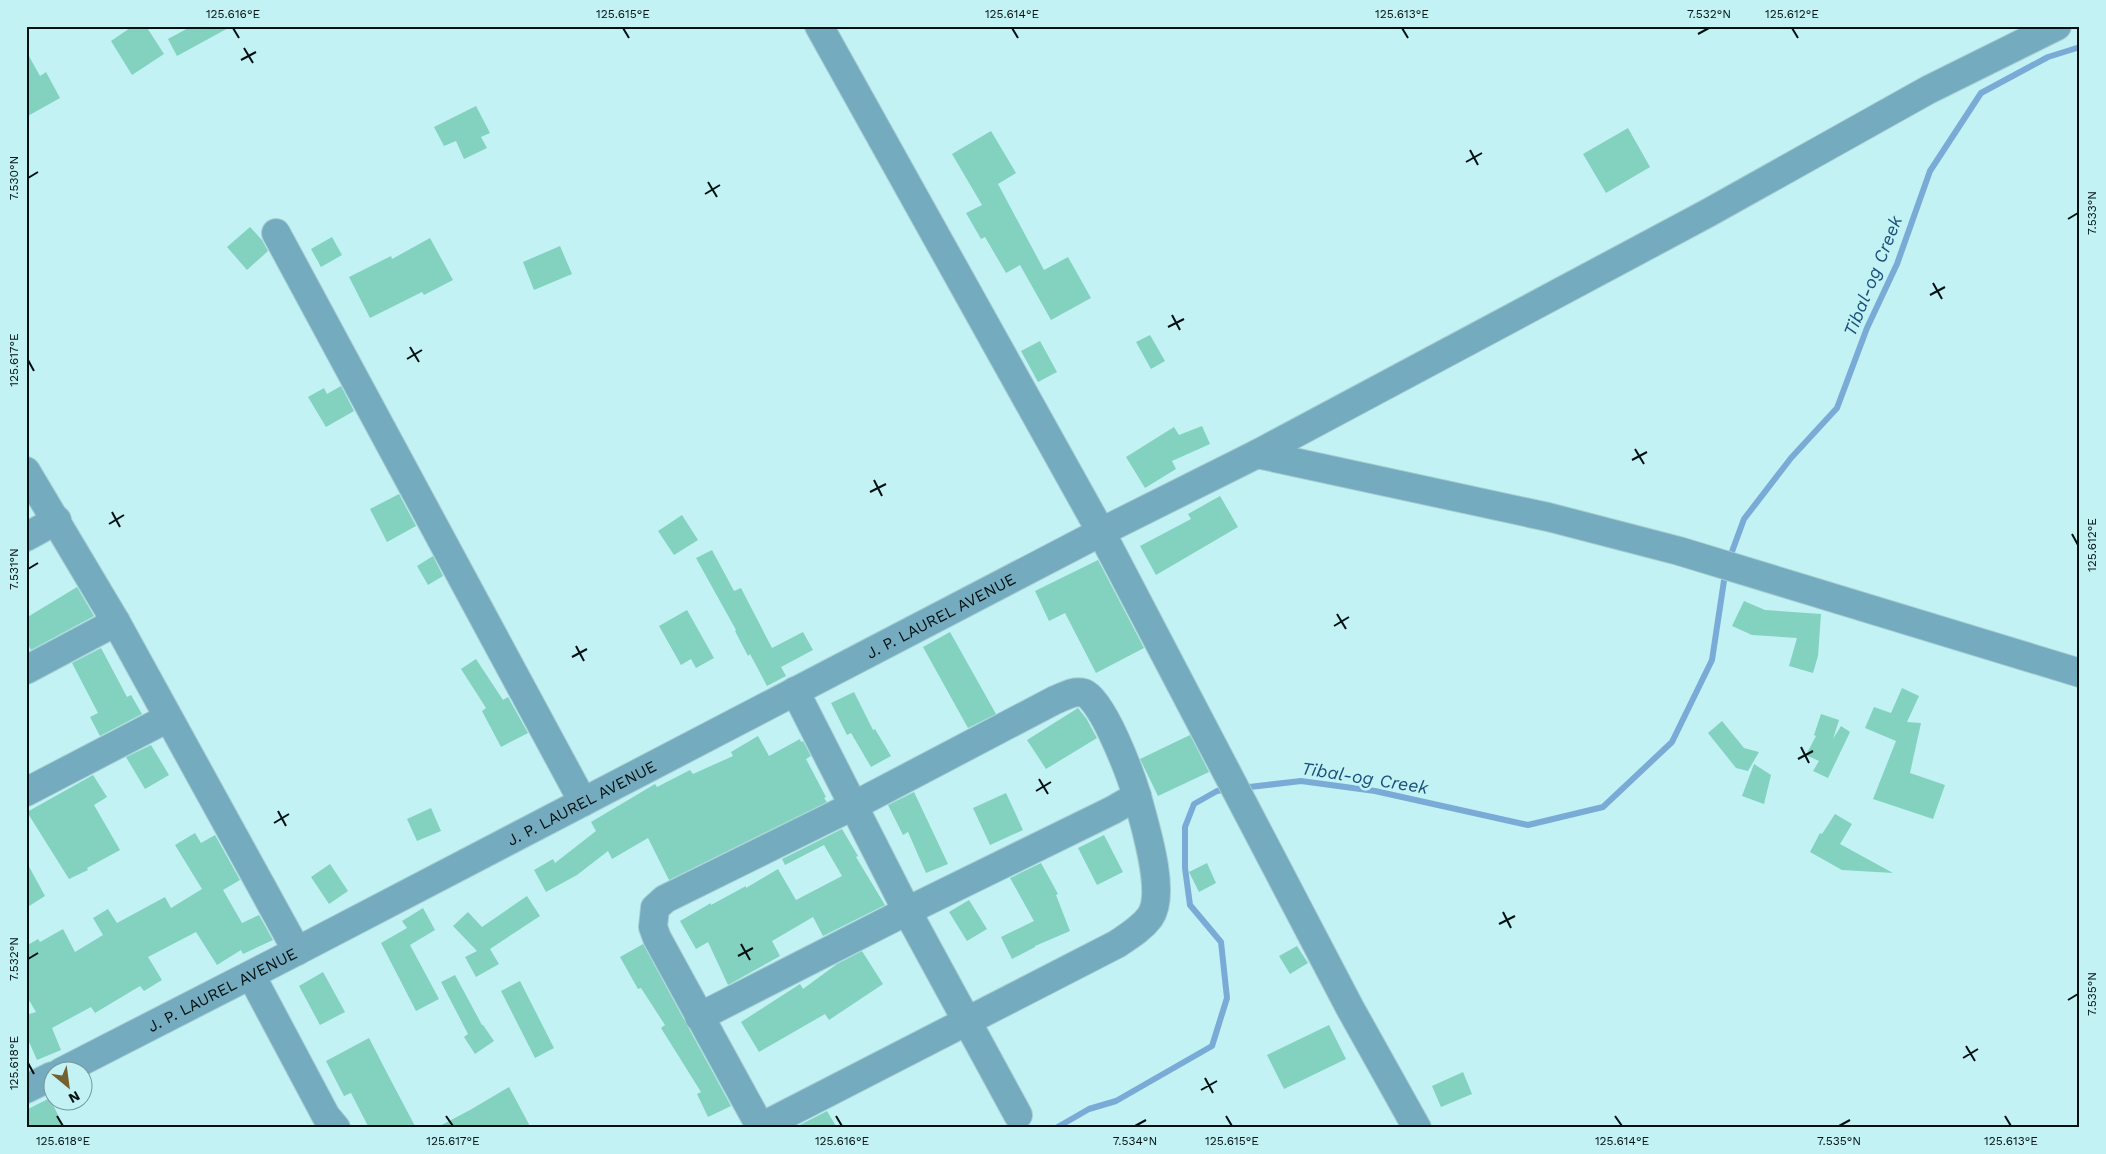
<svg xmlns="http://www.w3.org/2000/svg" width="2106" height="1154" viewBox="0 0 2106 1154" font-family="'Work Sans',sans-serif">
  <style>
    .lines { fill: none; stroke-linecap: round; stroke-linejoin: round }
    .stream { stroke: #7aabd6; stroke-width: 6 }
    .building { fill: #83d1bf }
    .minor-casing { stroke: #a4ced1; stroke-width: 30 }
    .minor { stroke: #75abbf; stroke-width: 28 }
    .ticks { fill: none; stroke: #011011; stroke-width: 2 }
    .labels { text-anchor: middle; stroke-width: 5; stroke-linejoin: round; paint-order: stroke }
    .street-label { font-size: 16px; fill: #011011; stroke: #c3f2f5 }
    .water-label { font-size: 18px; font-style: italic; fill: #19507a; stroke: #c3f2f5 }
    .neatline { fill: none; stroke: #011011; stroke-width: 2 }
    .ticks-label { font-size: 12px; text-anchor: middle; fill: #011011 }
  </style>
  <rect width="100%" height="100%" fill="#c3f2f5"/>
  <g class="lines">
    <g class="stream">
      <path d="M 1730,557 L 1744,519 L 1791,458 L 1837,408 L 1867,328 L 1897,264 L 1930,171 L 1981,93 L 2048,57 L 2080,47"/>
      <path d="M 1241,788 L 1301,781 L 1375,791 L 1528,825 L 1603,807 L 1672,742 L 1712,660 L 1725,574"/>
      <path d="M 1056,1128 L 1089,1109 L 1116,1101 L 1212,1046 L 1227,998 L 1221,942 L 1190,905 L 1185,868 L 1185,827 L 1194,804 L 1217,791 L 1229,789"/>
    </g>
  </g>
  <g class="building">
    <path d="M 133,26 L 146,26 L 164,54 L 132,75 L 111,41 Z"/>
    <path d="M 192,26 L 232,26 L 177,56 L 168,39 Z"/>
    <path d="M 26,51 L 40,76 L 46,72 L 60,98 L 26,117 Z"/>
    <path d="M 476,106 L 490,133 L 481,137 L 487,148 L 464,159 L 456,141 L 444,146 L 434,127 Z"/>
    <path d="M 1628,128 L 1650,167 L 1606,193 L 1583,154 Z"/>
    <path d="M 991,131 L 1016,173 L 998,184 L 1044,270 L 1068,257 L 1091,298 L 1051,320 L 1020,265 L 1006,273 L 985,237 L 981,239 L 966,213 L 982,205 L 952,154 Z"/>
    <path d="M 250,227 L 262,240 L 268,251 L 247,270 L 227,247 Z"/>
    <path d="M 332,237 L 342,255 L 321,267 L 311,249 Z"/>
    <path d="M 430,238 L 453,280 L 424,295 L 422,292 L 370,318 L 349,277 L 391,256 L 392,259 Z"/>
    <path d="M 560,246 L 572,274 L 534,290 L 523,262 Z"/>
    <path d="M 1150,335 L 1165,361 L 1151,369 L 1136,342 Z"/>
    <path d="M 1040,341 L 1057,372 L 1038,382 L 1021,351 Z"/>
    <path d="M 341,386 L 354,411 L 326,427 L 308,397 L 324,388 L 327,394 Z"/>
    <path d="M 1202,426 L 1210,444 L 1172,461 L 1176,469 L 1145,488 L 1126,457 L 1174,427 L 1179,435 Z"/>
    <path d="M 399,494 L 416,526 L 387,542 L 370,509 Z"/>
    <path d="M 1220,496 L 1238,527 L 1156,575 L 1140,546 L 1191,519 L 1188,514 Z"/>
    <path d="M 682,515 L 698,540 L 674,555 L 658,531 Z"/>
    <path d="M 712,550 L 734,591 L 741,588 L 772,648 L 803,632 L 813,650 L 781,667 L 786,676 L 767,686 L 750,654 L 748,656 L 735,631 L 736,630 L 696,558 Z"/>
    <path d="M 433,556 L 443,576 L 428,585 L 417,566 Z"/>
    <path d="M 1098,560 L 1144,648 L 1096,673 L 1065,613 L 1049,621 L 1035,591 Z"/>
    <path d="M 77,587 L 94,616 L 31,650 L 26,641 L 26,618 Z"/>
    <path d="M 1744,601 L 1765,610 L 1821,614 L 1818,656 L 1813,673 L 1789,666 L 1797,638 L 1752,635 L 1732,626 Z"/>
    <path d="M 687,610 L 714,658 L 696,668 L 691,659 L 681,665 L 659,626 Z"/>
    <path d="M 950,632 L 996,714 L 968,728 L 923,647 Z"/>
    <path d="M 101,648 L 127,697 L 131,695 L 142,714 L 100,736 L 90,717 L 98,713 L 72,663 Z"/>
    <path d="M 476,659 L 503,700 L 508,697 L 528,733 L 501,747 L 482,711 L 486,708 L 461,669 Z"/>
    <path d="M 1902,688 L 1919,696 L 1907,722 L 1921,723 L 1910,773 L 1945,785 L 1933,819 L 1873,799 L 1896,741 L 1865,728 L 1874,707 L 1891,713 Z"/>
    <path d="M 854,692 L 873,730 L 875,729 L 891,756 L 871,767 L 851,733 L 847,735 L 831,703 Z"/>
    <path d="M 1078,708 L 1086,718 L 1097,738 L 1046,769 L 1027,740 Z"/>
    <path d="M 1821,714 L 1839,720 L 1833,739 L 1841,726 L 1850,732 L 1828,778 L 1813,771 L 1819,761 L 1806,755 L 1816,736 L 1814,735 Z"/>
    <path d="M 1722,721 L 1744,748 L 1759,752 L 1748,771 L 1736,768 L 1708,733 Z"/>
    <path d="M 1190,735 L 1209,772 L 1158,796 L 1140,759 Z"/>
    <path d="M 758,736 L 769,756 L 800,739 L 801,742 L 803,741 L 811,756 L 806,759 L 826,797 L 824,798 L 827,802 L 669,880 L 648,838 L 612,859 L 608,851 L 577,875 L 546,892 L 534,870 L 553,859 L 555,863 L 596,831 L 591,822 L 655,784 L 657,787 L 690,770 L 693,774 L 733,756 L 731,752 Z"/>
    <path d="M 151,745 L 169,775 L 145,789 L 126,757 Z"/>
    <path d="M 1754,764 L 1771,775 L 1764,804 L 1742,796 Z"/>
    <path d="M 93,775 L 107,797 L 94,805 L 120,850 L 87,868 L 88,870 L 69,879 L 27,812 Z"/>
    <path d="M 914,792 L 948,864 L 926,873 L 908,832 L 903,835 L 888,805 Z"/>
    <path d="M 1006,793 L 1023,830 L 990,845 L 973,808 Z"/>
    <path d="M 431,808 L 441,831 L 417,841 L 407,819 Z"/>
    <path d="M 1835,814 L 1852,824 L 1840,844 L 1893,873 L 1842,870 L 1810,852 L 1820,833 L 1822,834 Z"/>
    <path d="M 842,829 L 858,856 L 856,857 L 885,905 L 823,936 L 813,917 L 772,941 L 780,956 L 728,985 L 708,942 L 696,949 L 680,921 L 711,903 L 711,905 L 746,886 L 746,888 L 778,869 L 796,900 L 842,876 L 824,845 L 785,865 L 782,859 Z"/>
    <path d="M 195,833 L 201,843 L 215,835 L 240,880 L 223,890 L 242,923 L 259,915 L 273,940 L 243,954 L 241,950 L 217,965 L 196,932 L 148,957 L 162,980 L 144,991 L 140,986 L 95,1013 L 91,1007 L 52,1028 L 61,1050 L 37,1060 L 26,1035 L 26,1015 L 36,1012 L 26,995 L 26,946 L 38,939 L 40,942 L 63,929 L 75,952 L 103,935 L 93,918 L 108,909 L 117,923 L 165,897 L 171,908 L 202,889 L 175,845 Z"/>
    <path d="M 1104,835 L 1123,872 L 1097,885 L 1078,848 Z"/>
    <path d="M 26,861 L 45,896 L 26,908 Z"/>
    <path d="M 1041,863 L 1058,894 L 1056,895 L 1070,931 L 1035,946 L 1035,947 L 1012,959 L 1001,937 L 1034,921 L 1010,878 Z"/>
    <path d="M 1207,863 L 1216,883 L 1199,892 L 1189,872 Z"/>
    <path d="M 330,864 L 348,891 L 329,904 L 311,877 Z"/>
    <path d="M 527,896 L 540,916 L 490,949 L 499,964 L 476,977 L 465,957 L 477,951 L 453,926 L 468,912 L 482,927 Z"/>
    <path d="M 969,900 L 987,929 L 967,941 L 949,912 Z"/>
    <path d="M 423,908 L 435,930 L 410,945 L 439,999 L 416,1011 L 381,943 L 407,928 L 402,921 Z"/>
    <path d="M 643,944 L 731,1106 L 708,1117 L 697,1094 L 701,1092 L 661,1028 L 665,1025 L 641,988 L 638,989 L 620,957 Z"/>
    <path d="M 1297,946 L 1308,963 L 1290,974 L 1279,956 Z"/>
    <path d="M 862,951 L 883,984 L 829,1020 L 825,1014 L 759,1052 L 741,1022 L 800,984 L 803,989 L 837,964 Z"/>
    <path d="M 323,972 L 345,1012 L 320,1025 L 299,986 Z"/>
    <path d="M 455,975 L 482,1025 L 483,1025 L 494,1041 L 475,1054 L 464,1037 L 468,1034 L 441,982 Z"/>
    <path d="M 520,981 L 554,1048 L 535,1058 L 501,991 Z"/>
    <path d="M 1329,1025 L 1346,1059 L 1284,1089 L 1267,1055 Z"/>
    <path d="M 369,1038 L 387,1073 L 416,1128 L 369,1128 L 351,1093 L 344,1096 L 326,1061 Z"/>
    <path d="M 1463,1072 L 1472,1094 L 1441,1107 L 1432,1086 Z"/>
    <path d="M 509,1087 L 531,1128 L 436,1128 L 470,1110 Z"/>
    <path d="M 50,1098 L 64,1128 L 26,1128 L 26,1110 Z"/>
    <path d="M 827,1111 L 837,1128 L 794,1128 Z"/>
  </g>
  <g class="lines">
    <g class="minor-casing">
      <g id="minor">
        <path d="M 819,26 L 1101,532 L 1350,1008 L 1417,1128"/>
        <path d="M 276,233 L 583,802"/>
        <path d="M 1257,454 L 1548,517 L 1679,551 L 2080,673"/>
        <path d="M 26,471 L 116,622 L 297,951"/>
        <path d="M 26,537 L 57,520"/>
        <path d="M 26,670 L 116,622"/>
        <path d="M 795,691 L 907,911 L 1018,1115"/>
        <path d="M 26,792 L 168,718"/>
        <path d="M 251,975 L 326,1116 L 336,1128"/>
        <path d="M 699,1017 L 907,911 L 1113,810 L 1137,796 C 1131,776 1103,700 1084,693 C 1074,690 1065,696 1055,700 L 855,805 L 665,899 L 655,908 L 653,927 L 657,938 L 761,1128"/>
        <path id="s1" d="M 61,1072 L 297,951 L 1101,532 L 1257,454 L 1708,213 L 1928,90 L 2057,26"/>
        <path d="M 26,1089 L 52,1076"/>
        <path d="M 761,1127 L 1117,944 C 1129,936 1141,929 1150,917 C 1167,893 1144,823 1137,796"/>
      </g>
    </g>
    <use href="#minor" class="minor"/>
  </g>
  <path class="ticks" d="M 233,28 L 239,38M 623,28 L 629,38M 1012,28 L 1018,38M 1402,28 L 1408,38M 1792,28 L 1798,38M 1698,34 L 1709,28M 244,48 L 253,63M 241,60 L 256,52M 1470,150 L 1478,165M 1466,162 L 1482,153M 28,178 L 38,172M 708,182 L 717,197M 705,194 L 720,185M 2068,219 L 2078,213M 1933,283 L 1942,299M 1930,295 L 1945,287M 1172,315 L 1180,330M 1168,327 L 1184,319M 410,347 L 419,362M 407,359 L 422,350M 28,360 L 34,371M 1635,449 L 1644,464M 1632,460 L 1647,452M 874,480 L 882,496M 870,492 L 886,484M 112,512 L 120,527M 109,524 L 124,515M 2072,534 L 2078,545M 28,569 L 38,563M 1337,614 L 1346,629M 1334,626 L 1349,617M 576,646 L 584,661M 572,657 L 587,649M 1801,747 L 1809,763M 1798,759 L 1813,751M 1039,779 L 1048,794M 1036,791 L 1051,782M 278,811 L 286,826M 274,823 L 289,814M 1503,912 L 1511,928M 1499,924 L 1515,916M 741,944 L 750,960M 738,956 L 753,948M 28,959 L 38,953M 2068,1000 L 2078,994M 1966,1046 L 1975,1061M 1963,1058 L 1978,1049M 28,1063 L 34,1074M 1205,1078 L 1213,1093M 1201,1090 L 1217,1081M 57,1116 L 63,1126M 446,1116 L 453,1126M 836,1116 L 842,1126M 1226,1116 L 1232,1126M 1615,1116 L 1622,1126M 2005,1116 L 2011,1126M 1135,1126 L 1146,1120M 1839,1126 L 1850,1120"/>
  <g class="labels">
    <g class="street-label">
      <text dy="6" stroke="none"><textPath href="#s1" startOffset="991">J. P. LAUREL AVENUE</textPath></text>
      <text dy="6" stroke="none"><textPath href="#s1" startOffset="586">J. P. LAUREL AVENUE</textPath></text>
      <text dy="6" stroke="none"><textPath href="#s1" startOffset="181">J. P. LAUREL AVENUE</textPath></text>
    </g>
    <g class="water-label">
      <text transform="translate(1873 276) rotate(-68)" y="6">Tibal-og Creek</text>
      <text transform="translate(1365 778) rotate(9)" y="6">Tibal-og Creek</text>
    </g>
  </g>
  <rect width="2106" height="1154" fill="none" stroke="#c3f2f5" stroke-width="55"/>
  <g transform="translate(68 1086) rotate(151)"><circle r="24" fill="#c3f2f5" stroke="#75989a"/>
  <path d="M0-4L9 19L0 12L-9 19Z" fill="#746130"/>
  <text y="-8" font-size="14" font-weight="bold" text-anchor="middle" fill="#011011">N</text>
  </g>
  <rect x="28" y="28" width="2050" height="1098" class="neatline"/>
  <g class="ticks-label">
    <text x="233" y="18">125.616°E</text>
    <text x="623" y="18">125.615°E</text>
    <text x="1012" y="18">125.614°E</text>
    <text x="1402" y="18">125.613°E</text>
    <text x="1709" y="18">7.532°N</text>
    <text x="1792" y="18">125.612°E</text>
    <text transform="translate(14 178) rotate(-90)" y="4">7.530°N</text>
    <text transform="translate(2092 213) rotate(-90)" y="4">7.533°N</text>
    <text transform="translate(14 360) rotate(-90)" y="4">125.617°E</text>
    <text transform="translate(2092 545) rotate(-90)" y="4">125.612°E</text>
    <text transform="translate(14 569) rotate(-90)" y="4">7.531°N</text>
    <text transform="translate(14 959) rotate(-90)" y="4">7.532°N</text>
    <text transform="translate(2092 994) rotate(-90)" y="4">7.535°N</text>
    <text transform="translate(14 1063) rotate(-90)" y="4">125.618°E</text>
    <text x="63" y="1145">125.618°E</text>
    <text x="453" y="1145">125.617°E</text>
    <text x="842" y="1145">125.616°E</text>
    <text x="1135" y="1145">7.534°N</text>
    <text x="1232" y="1145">125.615°E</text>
    <text x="1622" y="1145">125.614°E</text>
    <text x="1839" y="1145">7.535°N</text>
    <text x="2011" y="1145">125.613°E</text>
  </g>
</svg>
